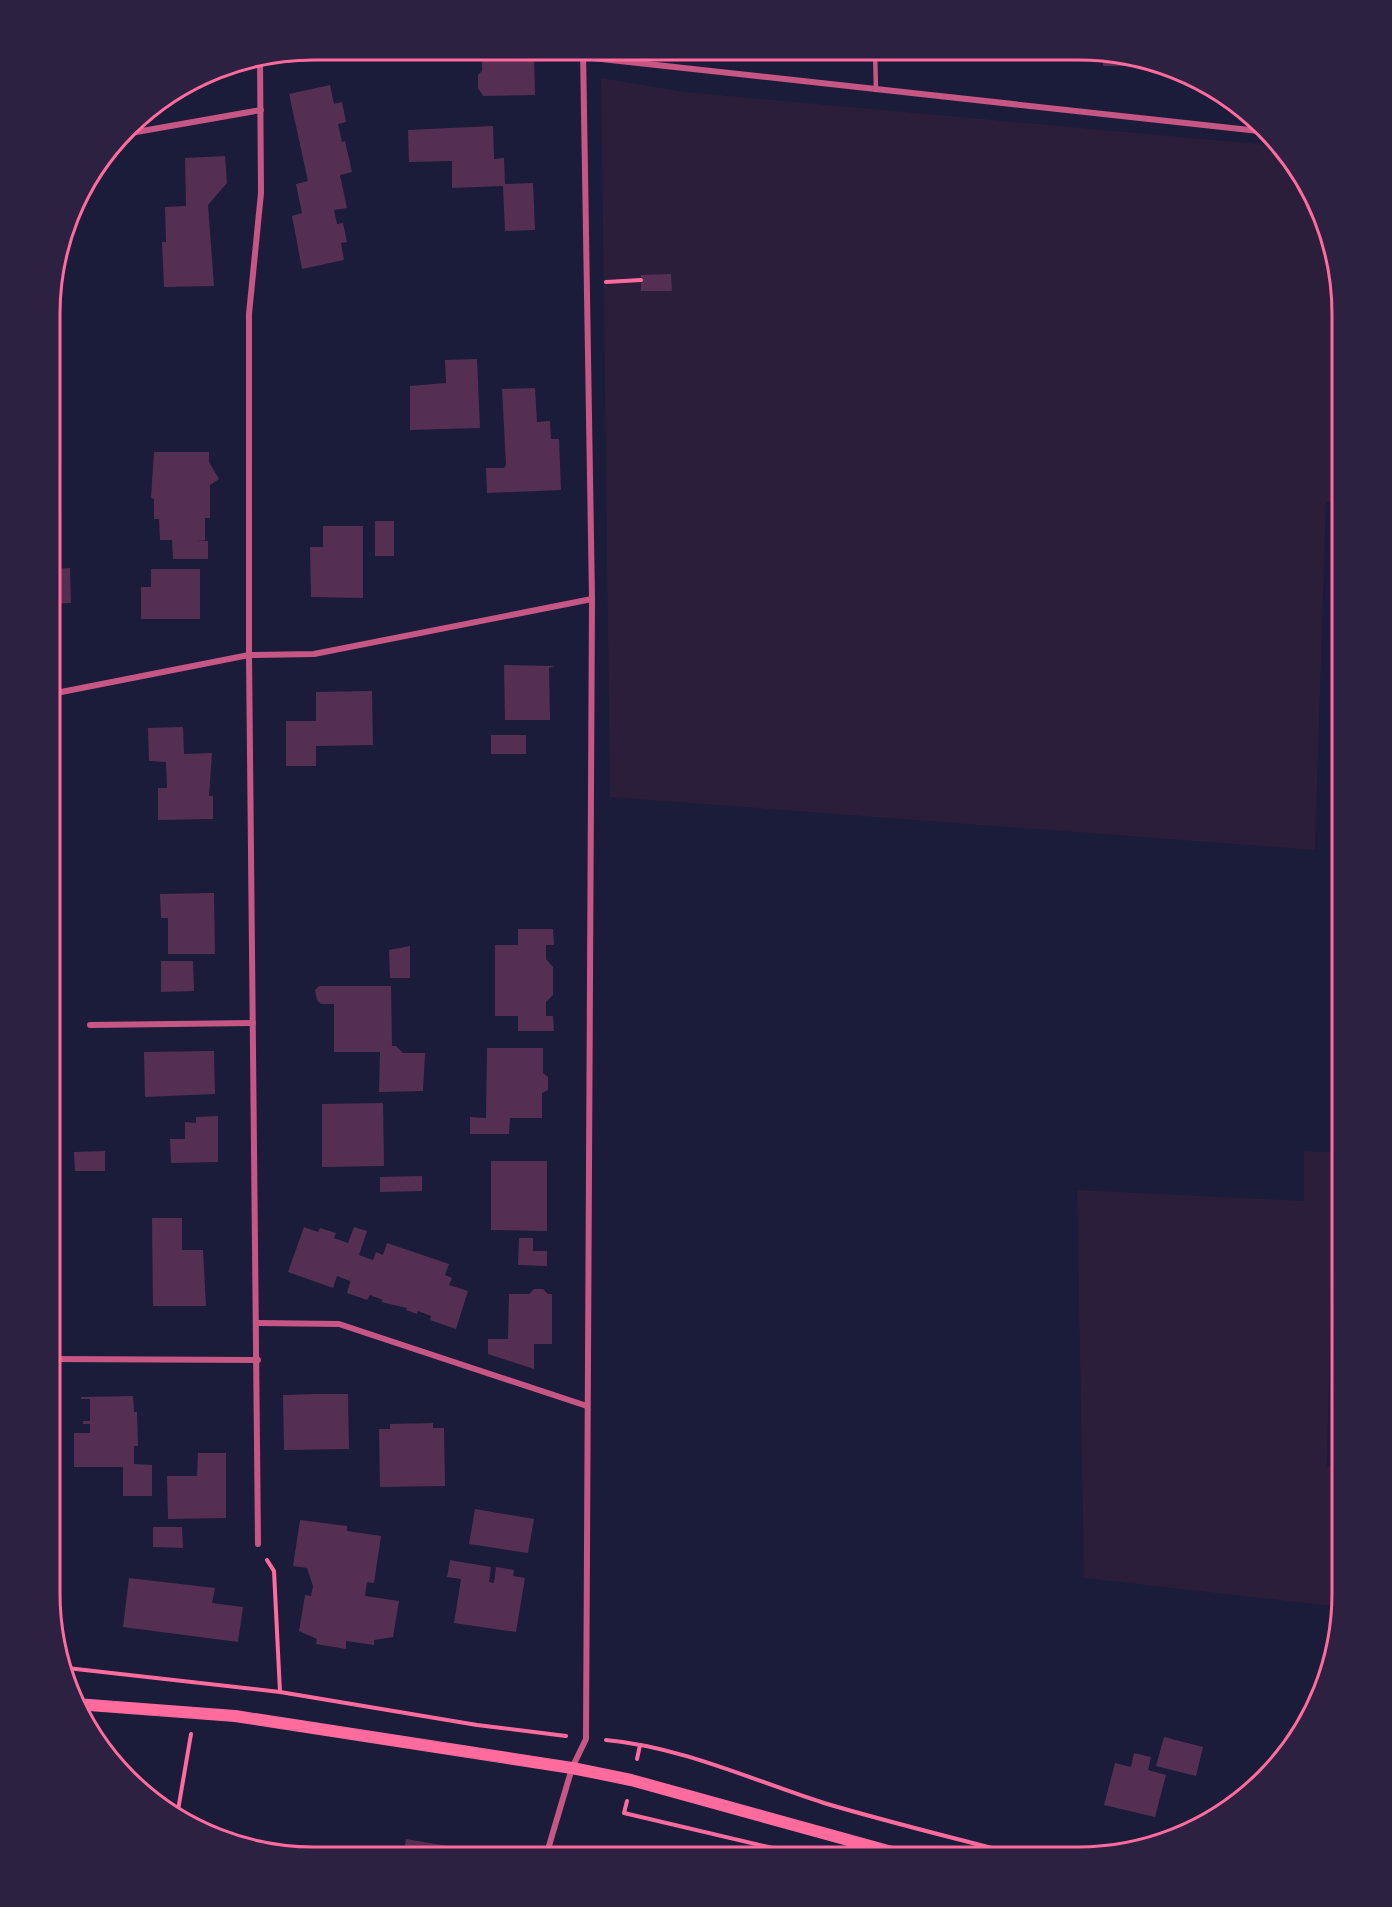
<svg xmlns="http://www.w3.org/2000/svg" width="1392" height="1907" viewBox="0 0 1392 1907" font-family="'DM Sans',sans-serif">
  <style>
    .green { fill: #2a1e3b }
    .building { fill: #542f53 }
    .lines { fill: none; stroke-linecap: round; stroke-linejoin: round }
    .path { stroke: #ff6b9d; stroke-width: 4 }
    .service { stroke: #c65784; stroke-width: 4.5 }
    .minor { stroke: #c65784; stroke-width: 6 }
    .secondary { stroke: #ff6b9d; stroke-width: 12 }
    .rim { fill: none; stroke: #ff6b9d; stroke-width: 3 }
  </style>
  <rect width="100%" height="100%" fill="#1b1b3a"/>
  <g class="green">
    <path d="M 601,78 L 685,92 L 1281,146 L 1315,197 L 1342,314 L 1342,503 L 1326,502 L 1315,850 L 610,797 Z"/>
    <path d="M 1304,1151 L 1342,1153 L 1342,1278 L 1331,1278 L 1327,1466 L 1342,1467 L 1342,1607 L 1084,1578 L 1077,1190 L 1304,1201 Z"/>
  </g>
  <g class="building">
    <path d="M 482,50 L 527,50 L 528,53 L 534,53 L 535,95 L 483,96 L 478,88 L 478,75 L 482,71 Z"/>
    <path d="M 1103,52 L 1113,52 L 1150,66 L 1103,66 Z"/>
    <path d="M 330,85 L 334,104 L 342,102 L 346,122 L 338,124 L 342,142 L 345,141 L 352,172 L 340,175 L 347,208 L 334,210 L 337,224 L 343,223 L 347,242 L 341,243 L 344,260 L 302,269 L 292,216 L 302,213 L 296,184 L 308,181 L 289,94 Z"/>
    <path d="M 493,126 L 494,159 L 504,158 L 505,184 L 533,183 L 535,230 L 505,231 L 503,186 L 452,188 L 452,161 L 409,162 L 408,130 Z"/>
    <path d="M 225,156 L 227,183 L 208,205 L 214,286 L 164,287 L 162,242 L 166,242 L 165,207 L 186,206 L 185,158 Z"/>
    <path d="M 671,274 L 672,291 L 641,291 L 641,275 Z"/>
    <path d="M 477,359 L 480,428 L 410,430 L 410,386 L 446,383 L 445,360 Z"/>
    <path d="M 535,388 L 537,422 L 550,421 L 551,439 L 559,439 L 561,490 L 487,493 L 486,468 L 504,468 L 506,465 L 502,389 Z"/>
    <path d="M 154,452 L 209,452 L 209,462 L 219,479 L 210,485 L 210,518 L 205,518 L 205,540 L 196,540 L 208,541 L 208,559 L 173,559 L 172,540 L 160,540 L 159,519 L 154,519 L 154,499 L 151,498 Z"/>
    <rect x="375" y="521" width="19" height="35"/>
    <path d="M 323,526 L 363,526 L 363,598 L 311,597 L 310,547 L 323,547 Z"/>
    <path d="M 70,568 L 71,603 L 52,604 L 51,569 Z"/>
    <path d="M 151,569 L 200,569 L 200,619 L 141,619 L 141,587 L 151,587 Z"/>
    <path d="M 504,665 L 555,666 L 549,668 L 550,720 L 505,720 Z"/>
    <path d="M 372,691 L 373,745 L 316,746 L 316,766 L 286,766 L 286,721 L 316,721 L 316,692 Z"/>
    <path d="M 183,727 L 184,754 L 212,753 L 209,796 L 213,796 L 213,819 L 158,820 L 158,788 L 167,788 L 166,762 L 149,761 L 148,728 Z"/>
    <rect x="491" y="735" width="35" height="19"/>
    <path d="M 51,841 L 55,841 L 56,875 L 56,948 L 51,948 Z"/>
    <path d="M 214,893 L 215,954 L 168,954 L 168,918 L 161,918 L 160,894 Z"/>
    <path d="M 518,929 L 553,929 L 554,945 L 546,945 L 546,959 L 553,967 L 553,995 L 546,1002 L 546,1016 L 553,1016 L 554,1031 L 518,1031 L 518,1016 L 495,1016 L 495,945 L 518,945 Z"/>
    <path d="M 410,946 L 410,978 L 390,978 L 389,950 Z"/>
    <path d="M 161,961 L 193,961 L 194,991 L 161,992 Z"/>
    <path d="M 319,986 L 391,986 L 392,1046 L 396,1046 L 403,1053 L 425,1053 L 423,1091 L 379,1092 L 380,1052 L 334,1052 L 334,1004 L 321,1004 L 317,1000 L 315,990 Z"/>
    <path d="M 487,1048 L 543,1048 L 543,1073 L 548,1077 L 548,1090 L 542,1093 L 542,1118 L 510,1118 L 509,1134 L 470,1134 L 470,1117 L 486,1118 Z"/>
    <path d="M 214,1051 L 215,1094 L 145,1097 L 144,1052 Z"/>
    <path d="M 383,1103 L 384,1166 L 322,1167 L 322,1104 Z"/>
    <path d="M 218,1116 L 218,1162 L 171,1163 L 170,1139 L 185,1139 L 185,1122 L 196,1123 L 196,1117 Z"/>
    <path d="M 105,1151 L 105,1171 L 75,1171 L 74,1152 Z"/>
    <path d="M 491,1161 L 547,1161 L 547,1231 L 491,1230 Z"/>
    <path d="M 422,1176 L 422,1191 L 380,1192 L 380,1177 Z"/>
    <path d="M 152,1218 L 182,1218 L 182,1250 L 203,1250 L 206,1306 L 153,1306 Z"/>
    <path d="M 304,1227 L 318,1232 L 320,1228 L 336,1233 L 334,1238 L 348,1243 L 354,1227 L 367,1231 L 359,1255 L 373,1260 L 376,1252 L 383,1255 L 387,1243 L 449,1264 L 445,1275 L 452,1278 L 449,1285 L 468,1291 L 456,1329 L 430,1320 L 431,1316 L 418,1311 L 417,1314 L 406,1310 L 407,1308 L 381,1302 L 383,1300 L 370,1295 L 367,1300 L 347,1293 L 353,1271 L 350,1281 L 337,1276 L 333,1288 L 288,1272 Z"/>
    <path d="M 519,1238 L 533,1238 L 533,1251 L 547,1251 L 547,1266 L 518,1265 Z"/>
    <path d="M 534,1289 L 543,1289 L 548,1294 L 552,1294 L 552,1344 L 534,1344 L 534,1369 L 488,1354 L 488,1339 L 508,1339 L 509,1294 L 529,1294 Z"/>
    <path d="M 316,1394 L 348,1394 L 349,1449 L 284,1450 L 283,1395 Z"/>
    <path d="M 133,1396 L 134,1412 L 137,1412 L 138,1446 L 134,1446 L 134,1464 L 152,1465 L 152,1496 L 123,1496 L 123,1467 L 74,1467 L 74,1433 L 90,1433 L 90,1424 L 83,1424 L 83,1421 L 90,1421 L 90,1399 L 81,1399 L 81,1397 Z"/>
    <path d="M 433,1423 L 433,1428 L 444,1428 L 445,1486 L 380,1487 L 379,1429 L 390,1429 L 390,1424 Z"/>
    <path d="M 198,1453 L 226,1453 L 226,1518 L 168,1519 L 167,1476 L 197,1476 Z"/>
    <path d="M 475,1509 L 534,1519 L 528,1553 L 469,1544 Z"/>
    <path d="M 300,1520 L 347,1526 L 347,1531 L 381,1536 L 374,1583 L 367,1582 L 365,1596 L 399,1601 L 393,1637 L 374,1640 L 374,1645 L 346,1641 L 346,1649 L 316,1644 L 317,1639 L 299,1631 L 305,1595 L 311,1596 L 313,1586 L 307,1568 L 293,1566 Z"/>
    <path d="M 153,1527 L 182,1527 L 183,1548 L 153,1547 Z"/>
    <path d="M 450,1560 L 491,1567 L 489,1582 L 494,1583 L 496,1567 L 514,1570 L 513,1576 L 525,1578 L 516,1632 L 454,1623 L 461,1579 L 447,1577 Z"/>
    <path d="M 129,1578 L 215,1588 L 212,1603 L 243,1607 L 238,1642 L 123,1627 Z"/>
    <path d="M 51,1600 L 60,1600 L 61,1636 L 60,1636 Z"/>
    <path d="M 1164,1737 L 1203,1747 L 1196,1776 L 1156,1766 Z"/>
    <path d="M 1134,1753 L 1151,1757 L 1148,1770 L 1166,1775 L 1155,1817 L 1104,1805 L 1115,1763 L 1131,1767 Z"/>
    <path d="M 406,1839 L 483,1852 L 483,1856 L 403,1856 Z"/>
  </g>
  <g class="lines">
    <g class="path">
      <path d="M 606,282 L 641,280"/>
      <path d="M 267,1560 L 274,1571 L 280,1692"/>
      <path d="M 67,1668 L 280,1692 L 477,1725 L 566,1736"/>
      <path d="M 606,1740 C 682,1747 752,1780 824,1803 C 891,1823 959,1839 1026,1857"/>
      <path d="M 637,1759 L 640,1745"/>
      <path d="M 627,1801 L 624,1813 L 777,1849"/>
      <path d="M 177,1816 L 191,1734"/>
    </g>
    <path class="service" d="M 875,51 L 876,90"/>
    <g class="minor">
      <path d="M 583,57 L 1268,132"/>
      <path d="M 125,134 L 261,110"/>
      <path d="M 51,694 L 249,655 L 314,654 L 592,599"/>
      <path d="M 90,1025 L 253,1023"/>
      <path d="M 257,1323 L 339,1324 L 587,1406"/>
      <path d="M 50,1359 L 258,1360"/>
      <path d="M 258,1544 L 249,655 L 249,314 L 261,193 L 260,59"/>
      <path d="M 546,1856 L 572,1768 L 586,1739 L 592,599 L 583,50"/>
    </g>
    <path class="secondary" d="M 76,1704 L 235,1716 L 572,1768 L 631,1780 L 910,1857"/>
  </g>
  <path d="M0 0H1392V1907H0ZM314 60H1078A254 254 0 0 1 1332 314V1593A254 254 0 0 1 1078 1847H314A254 254 0 0 1 60 1593V314A254 254 0 0 1 314 60Z" fill="#2d2142" fill-rule="evenodd"/>
  <path class="rim" d="M314 60H1078A254 254 0 0 1 1332 314V1593A254 254 0 0 1 1078 1847H314A254 254 0 0 1 60 1593V314A254 254 0 0 1 314 60Z"/>
</svg>
